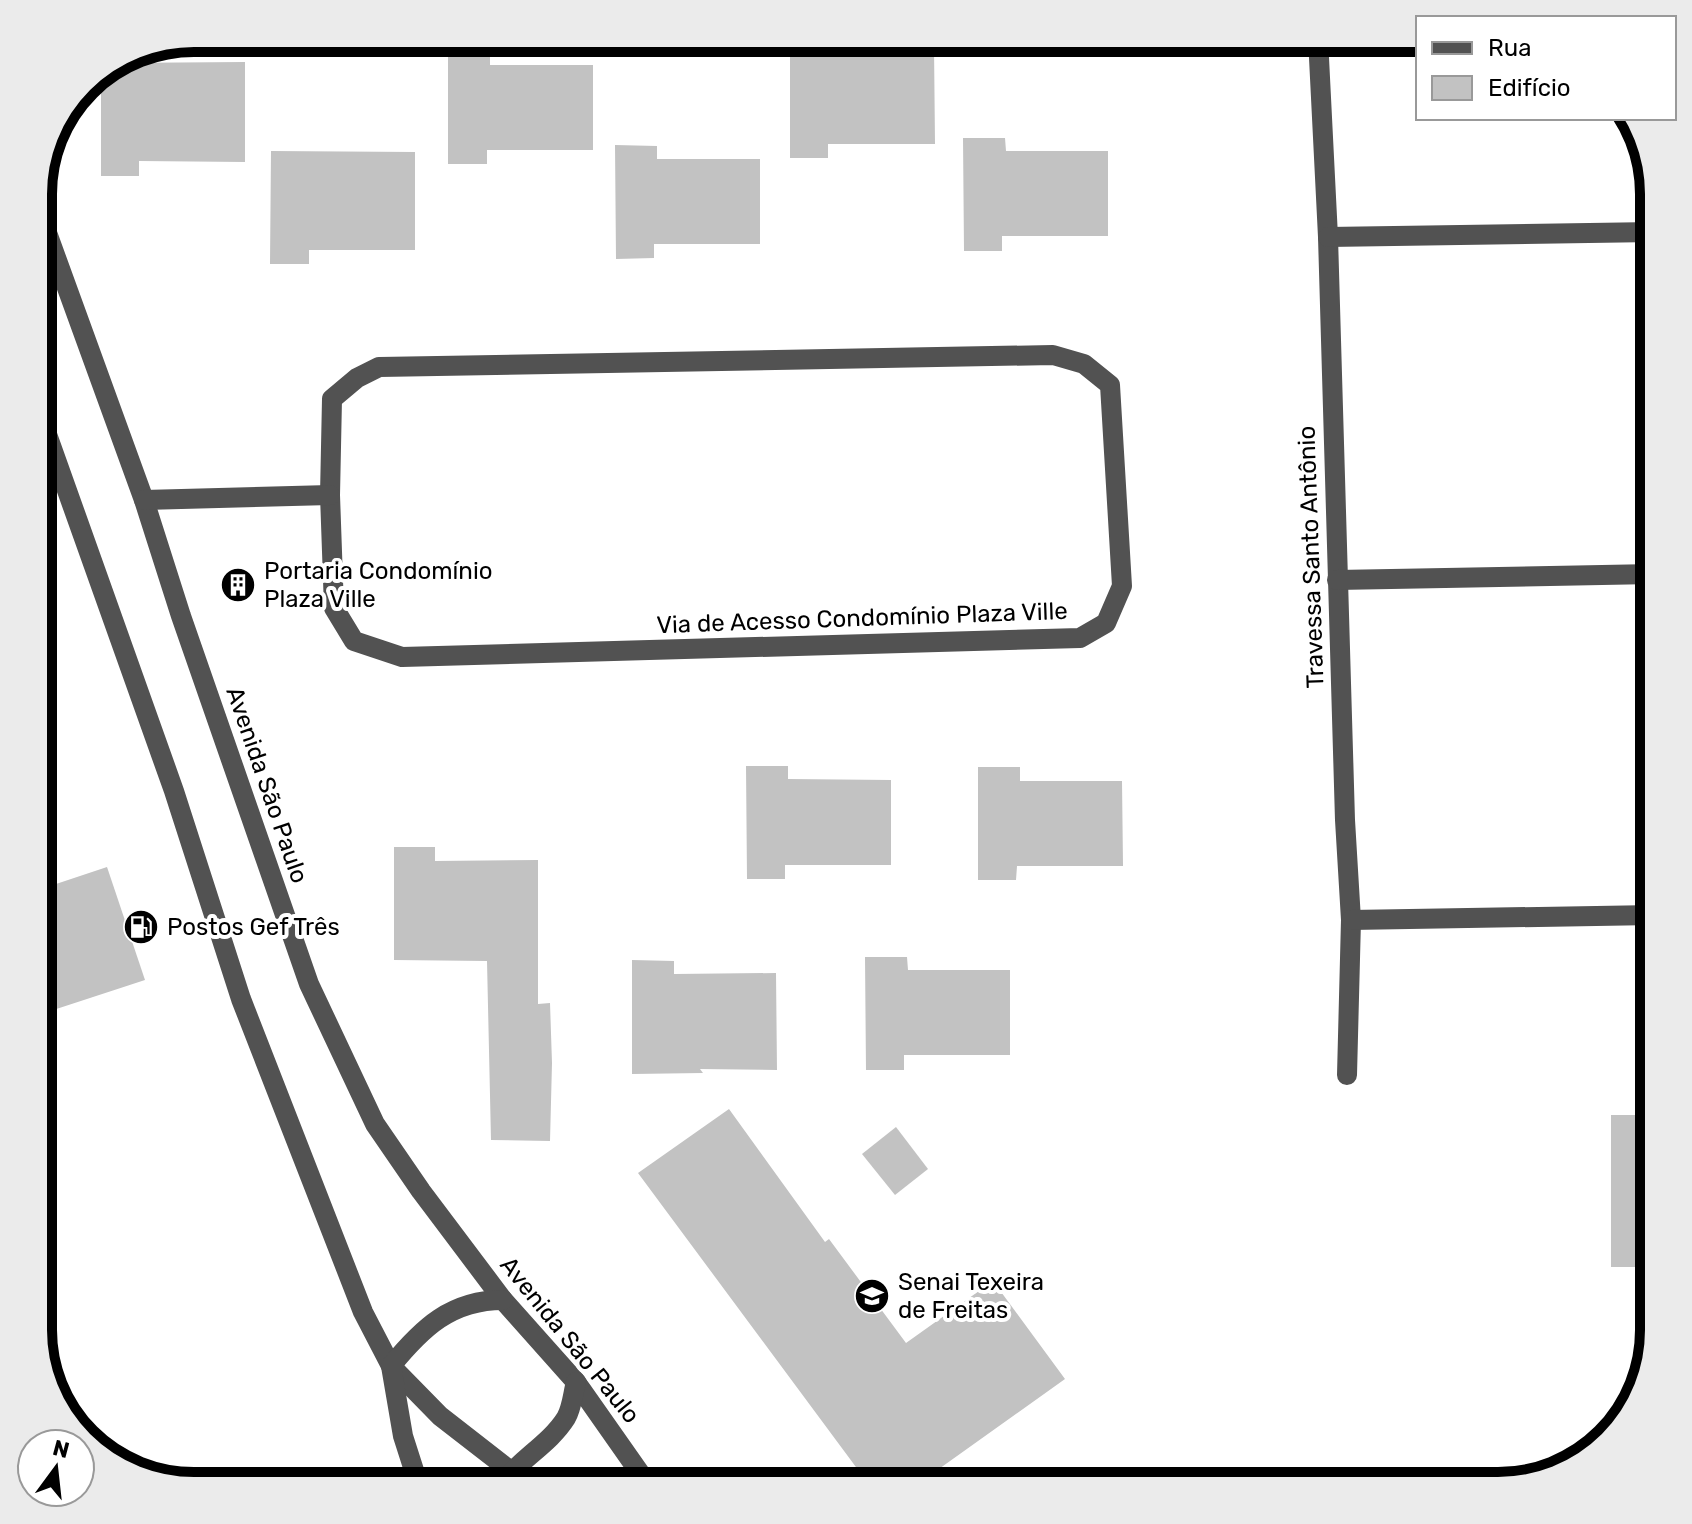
<svg xmlns="http://www.w3.org/2000/svg" width="1692" height="1524" viewBox="0 0 1692 1524" font-family="Rubik,sans-serif">
  <style>
    .building { fill: #c2c2c2 }
    .lines { fill: none; stroke-linecap: round; stroke-linejoin: round }
    .minor { stroke: #525252; stroke-width: 20 }
    .labels { text-anchor: middle; stroke-width: 8; stroke-linejoin: round; paint-order: stroke }
    .street-label { font-size: 24px; fill: #000; stroke: #fff }
    .poi-label { font-size: 24px; fill: #000; stroke: #fff; text-anchor: start }
    .rim { fill: none; stroke: #000; stroke-width: 10 }
  </style>
  <rect width="100%" height="100%" fill="#fff"/>
  <g class="building">
    <path d="M 790,45 L 934,46 L 935,144 L 828,144 L 828,158 L 790,158 Z"/>
    <path d="M 448,51 L 490,51 L 490,65 L 593,65 L 593,150 L 487,150 L 487,164 L 448,164 Z"/>
    <path d="M 245,62 L 245,162 L 139,161 L 139,176 L 101,176 L 101,71 L 113,63 Z"/>
    <path d="M 963,138 L 1005,138 L 1006,151 L 1108,151 L 1108,236 L 1002,236 L 1002,251 L 964,251 Z"/>
    <path d="M 615,145 L 657,146 L 657,159 L 760,159 L 760,244 L 654,244 L 654,258 L 616,259 Z"/>
    <path d="M 271,151 L 415,152 L 415,250 L 309,250 L 309,264 L 270,264 Z"/>
    <path d="M 746,766 L 788,766 L 788,779 L 891,780 L 891,865 L 785,865 L 785,879 L 747,879 Z"/>
    <path d="M 978,767 L 1020,767 L 1020,781 L 1122,781 L 1123,866 L 1017,866 L 1016,880 L 978,880 Z"/>
    <path d="M 394,847 L 435,847 L 435,861 L 538,860 L 538,1004 L 550,1003 L 552,1063 L 550,1141 L 491,1140 L 487,961 L 394,960 Z"/>
    <path d="M 107,867 L 145,980 L 38,1015 L 38,890 Z"/>
    <path d="M 865,957 L 907,957 L 908,970 L 1010,970 L 1010,1055 L 904,1055 L 904,1070 L 866,1070 Z"/>
    <path d="M 632,960 L 674,961 L 674,974 L 776,973 L 777,1070 L 700,1069 L 703,1073 L 632,1074 Z"/>
    <path d="M 729,1109 L 825,1242 L 829,1239 L 906,1343 L 993,1281 L 1065,1379 L 915,1486 L 870,1486 L 638,1173 Z"/>
    <rect x="1611" y="1115" width="43" height="152"/>
    <path d="M 896,1127 L 928,1169 L 895,1195 L 862,1154 Z"/>
  </g>
  <g class="lines">
    <g class="minor">
      <path d="M 1318,38 L 1328,237 L 1345,820 L 1351,920 L 1347,1075"/>
      <path d="M 38,208 L 144,500 L 181,616 L 309,984 L 375,1124 L 421,1191 L 503,1300 L 576,1382 L 649,1486"/>
      <path d="M 1328,237 L 1654,232"/>
      <path d="M 1053,355 L 1084,364 L 1110,385 L 1122,586 L 1106,623 L 1080,638 L 402,657 L 354,641 L 334,608 L 330,495 L 332,399 L 357,378 L 379,367 Z"/>
      <path d="M 38,409 L 174,791 L 241,999 L 363,1312 L 391,1366 L 440,1416 L 530,1486"/>
      <path d="M 144,500 L 330,495"/>
      <path d="M 1337,580 L 1654,574"/>
      <path d="M 1351,920 L 1654,915"/>
      <path d="M 419,1486 L 403,1436 L 391,1366 C 422,1328 451,1300 503,1300"/>
      <path d="M 500,1486 C 518,1460 549,1445 566,1418 C 572,1408 573,1393 576,1382"/>
    </g>
  </g>
  <defs>
    <g id="building-disc" transform="scale(1.8)"><circle r="9.5" fill="#000" stroke="#fff"/><path d="M-4-6H4V6H1V3H-1V6H-4ZM-2.5-4.3h1.7v1.8h-1.7ZM.8-4.3h1.7v1.8H.8ZM-2.5-1h1.7V.8h-1.7ZM.8-1h1.7V.8H.8Z" fill="#fff"/></g>
    <g id="fuel-disc" transform="scale(1.8)"><circle r="9.5" fill="#000" stroke="#fff"/><path d="M-5.5-6h7V0h2V4h1.3V-2.5L3-4.5l.8-.8L6-3V5H2.5V1h-1V6h-7ZM-4.2-4.7v3.2H.2V-4.7Z" fill="#fff"/></g>
    <g id="university-disc" transform="scale(1.8)"><circle r="9.5" fill="#000" stroke="#fff"/><path d="M0-5L7-2L0 1L-7-2ZM-4 1L0 2.5L4 1V4Q0 6-4 4Z" fill="#fff"/></g>
  </defs>
  <g fill-rule="evenodd">
    <use href="#building-disc" x="238" y="585"/>
    <use href="#fuel-disc" x="141" y="927"/>
    <use href="#university-disc" x="872" y="1296"/>
  </g>
  <g class="labels">
    <g class="street-label">
      <text transform="translate(1311 557) rotate(-92)" y="8">Travessa Santo Antônio</text>
      <text transform="translate(862 618) rotate(-2)" y="8">Via de Acesso Condomínio Plaza Ville</text>
      <text transform="translate(267 785) rotate(71)" y="8">Avenida São Paulo</text>
      <text transform="translate(570 1340) rotate(51)" y="8">Avenida São Paulo</text>
    </g>
    <g class="poi-label">
      <text x="264" y="579">Portaria Condomínio<tspan x="264" dy="28">Plaza Ville</tspan></text>
      <text x="167" y="935">Postos Gef Três</text>
      <text x="898" y="1290">Senai Texeira<tspan x="898" dy="28">de Freitas</tspan></text>
    </g>
  </g>
  <path d="M0 0H1692V1524H0ZM194 52H1498A142 142 0 0 1 1640 194V1330A142 142 0 0 1 1498 1472H194A142 142 0 0 1 52 1330V194A142 142 0 0 1 194 52Z" fill="#ebebeb" fill-rule="evenodd"/>
  <path class="rim" d="M194 52H1498A142 142 0 0 1 1640 194V1330A142 142 0 0 1 1498 1472H194A142 142 0 0 1 52 1330V194A142 142 0 0 1 194 52Z"/>
  <rect x="1416" y="16" width="260" height="104" fill="#ffffff" stroke="#999999" stroke-width="2"/>
  <rect x="1432" y="42" width="40" height="12" fill="#525252" stroke="#999999" stroke-width="2"/>
  <text x="1488" y="56" font-size="24" fill="#000000">Rua</text>
  <rect x="1432" y="76" width="40" height="24" fill="#c2c2c2" stroke="#999999" stroke-width="2"/>
  <text x="1488" y="96" font-size="24" fill="#000000">Edifício</text>
  <g transform="translate(56 1468) rotate(15)"><circle r="38" fill="#ffffff" stroke="#999999" stroke-width="2"/>
  <path d="M0-6L14 30L0 20L-14 30Z" fill="#000000"/>
  <text y="-12" font-size="22" font-weight="bold" text-anchor="middle" fill="#000000">N</text>
  </g>
</svg>
